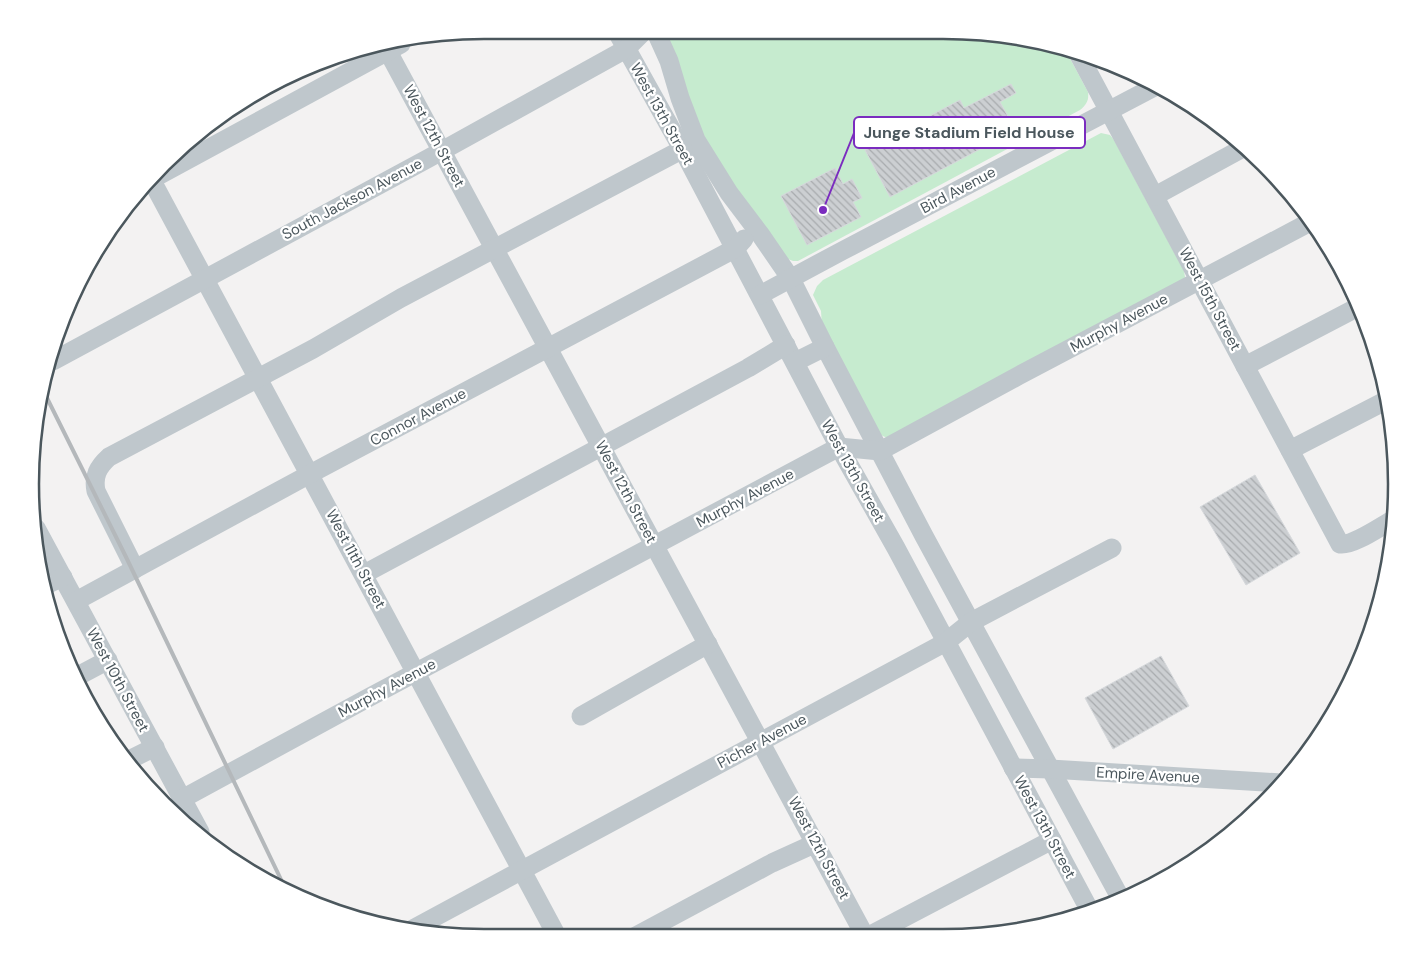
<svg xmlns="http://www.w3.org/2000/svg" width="1427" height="968" viewBox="0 0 1427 968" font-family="'DM Sans',sans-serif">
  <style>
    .garden { fill: #c6ebcf }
    .building { fill: url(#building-back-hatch); stroke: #d6d9dc }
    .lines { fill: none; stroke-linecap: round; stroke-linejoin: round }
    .minor { stroke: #bfc7cc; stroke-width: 19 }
    .rail { stroke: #b4b8bb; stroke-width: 4 }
    .labels { text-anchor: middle; stroke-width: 4.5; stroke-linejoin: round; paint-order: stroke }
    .street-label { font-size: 15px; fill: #4b575d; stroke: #fff }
    .rim { fill: none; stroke: #4b575d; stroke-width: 2.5 }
    .leader { fill: none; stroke: #7b2cbf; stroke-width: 2 }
    .callout-dot { fill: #7b2cbf; stroke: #fff; stroke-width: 2 }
    .callout { fill: #fff; stroke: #7b2cbf; stroke-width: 2 }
    .callout-label { font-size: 16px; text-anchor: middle; font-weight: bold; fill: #4b575d }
  </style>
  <defs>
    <pattern id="building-back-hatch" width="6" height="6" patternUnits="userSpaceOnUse" patternTransform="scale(1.25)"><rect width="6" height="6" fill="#cccfd2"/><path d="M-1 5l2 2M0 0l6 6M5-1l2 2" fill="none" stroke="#a8abae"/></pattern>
  </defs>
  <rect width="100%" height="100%" fill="#f3f2f2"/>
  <g class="garden">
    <path d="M 662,30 L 943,30 L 1031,39 L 1066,51 L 1088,92 C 1089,100 1087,104 1080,110 L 798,261 L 793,261 L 788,259 L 710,159 Z"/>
    <path d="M 1101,133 L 1110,135 L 1114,140 L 1184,271 L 1185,277 L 1184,281 L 887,438 L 881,435 L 822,326 L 821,311 L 813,295 L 817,286 L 823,280 Z"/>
  </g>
  <g class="building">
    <path d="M 1011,84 L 1016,93 L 1000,102 L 1010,120 L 979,137 L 984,147 L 890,197 L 865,150 L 960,100 L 964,108 Z"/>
    <path d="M 835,168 L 843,184 L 852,179 L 862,198 L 853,202 L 861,217 L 807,245 L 781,196 Z"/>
    <path d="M 1255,475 L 1300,553 L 1246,585 L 1200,507 Z"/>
    <path d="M 1161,656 L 1189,706 L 1113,749 L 1085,698 Z"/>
  </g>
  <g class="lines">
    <g class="minor">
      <path d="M 616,30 L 684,152 L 839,447 L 896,548 L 1090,911"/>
      <path d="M 655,30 L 669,61 L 680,98 L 696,140 L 729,193 L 760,234 L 791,279 L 825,347 L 924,536 L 1122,901"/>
      <path d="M 385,46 C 546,343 707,640 866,938"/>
      <path d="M 1079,55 L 1340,544 C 1353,546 1381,526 1394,519"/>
      <path d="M 156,177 L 401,44"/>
      <path d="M 152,181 L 558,938"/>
      <path d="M 1155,196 L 1243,148"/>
      <path d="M 760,295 L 842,251 L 1156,86"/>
      <path d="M 53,361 L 429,158 L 626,49 L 645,30"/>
      <path d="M 795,362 L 825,347"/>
      <path d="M 1245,366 L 1360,306"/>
      <path d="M 1290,450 L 1389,399"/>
      <path d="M 36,528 L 200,832"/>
      <path d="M 135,569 L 96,491 C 93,476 98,467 109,457 L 313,349 L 401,298 L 683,149"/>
      <path d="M 364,574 L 748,368 L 786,345"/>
      <path d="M 44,586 L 63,577"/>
      <path d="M 76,601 L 310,474 L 736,248 L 744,239"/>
      <path d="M 78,676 L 108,660"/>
      <path d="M 581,716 L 708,644"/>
      <path d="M 129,760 L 155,747"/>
      <path d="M 1013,768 L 1050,769 L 1282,783"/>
      <path d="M 182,799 L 366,699 L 839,447 L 880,451 L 1018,376 L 1312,221"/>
      <path d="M 409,931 L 946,642 L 971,622 L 1112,548"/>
      <path d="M 632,938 L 772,863 L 816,843"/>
      <path d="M 865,938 L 1052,840"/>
    </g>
    <path class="rail" d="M 45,394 L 126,557 L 287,892"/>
  </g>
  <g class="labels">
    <g class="street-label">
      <text transform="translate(662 114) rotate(61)" y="5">West 13th Street</text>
      <text transform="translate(434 136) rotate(62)" y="5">West 12th Street</text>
      <text transform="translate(958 190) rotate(-28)" y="5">Bird Avenue</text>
      <text transform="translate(352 199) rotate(-28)" y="5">South Jackson Avenue</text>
      <text transform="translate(1210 299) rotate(62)" y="5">West 15th Street</text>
      <text transform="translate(1119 323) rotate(-28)" y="5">Murphy Avenue</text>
      <text transform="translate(418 417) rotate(-28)" y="5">Connor Avenue</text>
      <text transform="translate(853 471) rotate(61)" y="5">West 13th Street</text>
      <text transform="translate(626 492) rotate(62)" y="5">West 12th Street</text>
      <text transform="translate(745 498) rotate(-28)" y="5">Murphy Avenue</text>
      <text transform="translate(356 559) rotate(62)" y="5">West 11th Street</text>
      <text transform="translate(118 680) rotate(62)" y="5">West 10th Street</text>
      <text transform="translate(387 688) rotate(-28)" y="5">Murphy Avenue</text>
      <text transform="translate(762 741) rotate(-28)" y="5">Picher Avenue</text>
      <text transform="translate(1148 775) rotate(3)" y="5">Empire Avenue</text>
      <text transform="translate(1045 827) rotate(62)" y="5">West 13th Street</text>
      <text transform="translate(819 848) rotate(62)" y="5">West 12th Street</text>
    </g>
  </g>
  <path d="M0 0H1427V968H0ZM484 39H943A445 445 0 0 1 1388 484V484A445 445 0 0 1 943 929H484A445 445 0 0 1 39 484V484A445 445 0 0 1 484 39Z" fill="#fff" fill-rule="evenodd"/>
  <path class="rim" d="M484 39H943A445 445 0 0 1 1388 484V484A445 445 0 0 1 943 929H484A445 445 0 0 1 39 484V484A445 445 0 0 1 484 39Z"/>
  <path class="leader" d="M823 210L854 133"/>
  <circle class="callout-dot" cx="823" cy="210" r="5"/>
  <rect class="callout" x="854" y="117" width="231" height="31" rx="5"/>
  <g class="callout-label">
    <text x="969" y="138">Junge Stadium Field House</text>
  </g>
</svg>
